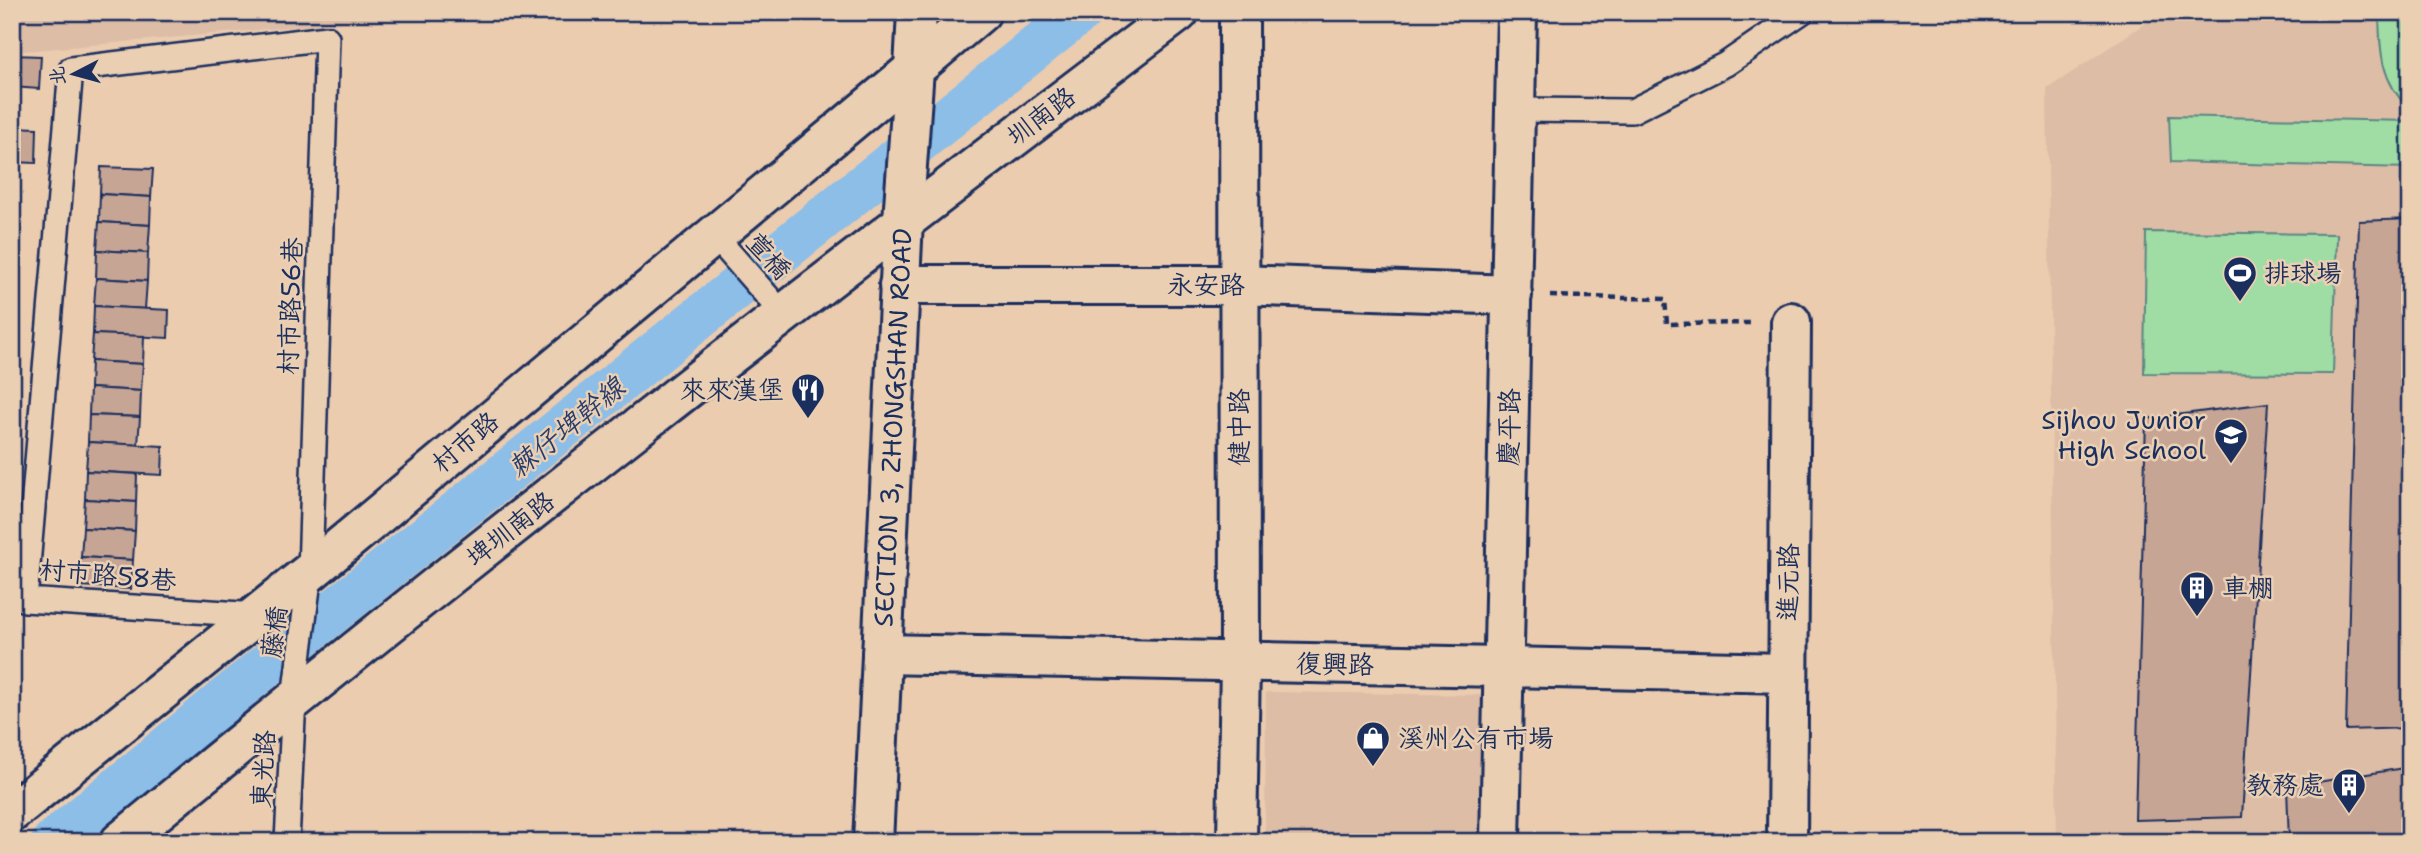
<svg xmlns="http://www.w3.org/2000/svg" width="2422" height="854" viewBox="0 0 2422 854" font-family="'Shantell Sans','LXGW WenKai TC',sans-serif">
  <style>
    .built { fill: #ddbda6 }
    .park { fill: #9fdda5; stroke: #5d8682; stroke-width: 2 }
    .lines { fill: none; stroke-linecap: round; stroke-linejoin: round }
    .canal { stroke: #8cbee8; stroke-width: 44 }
    .building { fill: #c7a594; stroke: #1b2f5e; stroke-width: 2 }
    .service-casing { stroke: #1b2f5e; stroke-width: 28 }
    .minor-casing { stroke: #1b2f5e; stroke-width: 44 }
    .tertiary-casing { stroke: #1b2f5e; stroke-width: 44 }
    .secondary-casing { stroke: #1b2f5e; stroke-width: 44 }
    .path { stroke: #1b2f5e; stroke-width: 4.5; stroke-dasharray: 7 5; stroke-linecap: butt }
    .service { stroke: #ebcfb2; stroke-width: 23 }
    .minor { stroke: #ebcfb2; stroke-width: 38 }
    .tertiary { stroke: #ebcfb2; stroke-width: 38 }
    .secondary { stroke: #ebcfb2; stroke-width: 38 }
    .labels { text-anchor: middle; stroke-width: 5; stroke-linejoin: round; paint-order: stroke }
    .street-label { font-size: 26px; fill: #1b2f5e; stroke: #ebcfb2 }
    .poi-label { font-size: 26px; fill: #1b2f5e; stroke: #ebcfb2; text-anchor: start }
    .water-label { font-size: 28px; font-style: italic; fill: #263d6c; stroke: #ebcfb2 }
  </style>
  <rect width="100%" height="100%" fill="#ecccaf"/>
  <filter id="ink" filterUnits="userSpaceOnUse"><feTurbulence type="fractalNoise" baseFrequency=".0143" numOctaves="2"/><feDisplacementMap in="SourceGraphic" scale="14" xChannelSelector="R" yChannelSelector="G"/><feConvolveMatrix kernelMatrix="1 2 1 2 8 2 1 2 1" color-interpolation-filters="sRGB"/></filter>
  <g filter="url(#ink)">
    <g class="built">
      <path d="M 12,12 L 458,12 L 14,52 Z"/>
      <path d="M 2162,12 L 2410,12 L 2410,842 L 2057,842 L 2047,89 Z"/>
      <path d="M 1266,692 L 1485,695 L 1478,842 L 1265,842 Z"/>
    </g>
    <g class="park">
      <path d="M 2379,12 L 2410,12 L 2410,110 C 2380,80 2380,52 2379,12 Z"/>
      <path d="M 2169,116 L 2410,121 L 2410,168 L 2171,162 Z"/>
      <path d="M 2146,232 L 2337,234 L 2333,374 L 2144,373 Z"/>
    </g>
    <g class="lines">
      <path class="canal" d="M 53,842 L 263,668 L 1080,12"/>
    </g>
    <g class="building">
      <path d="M 12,55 L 41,56 L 39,89 L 12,87 Z"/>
      <path d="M 12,127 L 37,128 L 36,163 L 12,162 Z"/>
      <path d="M 101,167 L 153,169 L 151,197 L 100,194 Z"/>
      <path d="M 100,194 L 151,197 L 150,225 L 99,222 Z"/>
      <path d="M 2410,219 L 2410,728 L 2346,730 L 2359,221 Z"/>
      <path d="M 99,222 L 150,225 L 148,253 L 97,250 Z"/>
      <path d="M 97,250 L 148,253 L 147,281 L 96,278 Z"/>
      <path d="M 96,278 L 147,281 L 145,309 L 94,306 Z"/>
      <path d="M 94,306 L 169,310 L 168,338 L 93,334 Z"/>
      <path d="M 93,334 L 144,336 L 143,364 L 91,361 Z"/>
      <path d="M 91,361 L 143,364 L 141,391 L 90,388 Z"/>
      <path d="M 90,388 L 141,391 L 140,417 L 89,415 Z"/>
      <path d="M 2268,403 L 2242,817 L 2135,820 L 2146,419 Z"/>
      <path d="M 89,415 L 140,417 L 138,445 L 88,442 Z"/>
      <path d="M 88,442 L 163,446 L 162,475 L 86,471 Z"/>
      <path d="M 86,471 L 137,474 L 136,502 L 85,499 Z"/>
      <path d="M 85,499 L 136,502 L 135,531 L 83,528 Z"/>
      <path d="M 83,528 L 135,531 L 133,560 L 81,557 Z"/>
      <path d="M 81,557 L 133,560 L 131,589 L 80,586 Z"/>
      <path d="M 2410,767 L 2410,842 L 2289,842 L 2287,787 Z"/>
    </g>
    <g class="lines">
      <g class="service-casing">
        <g id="service">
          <path d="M 1516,110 L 1632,111 L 1726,64 L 1802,12"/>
          <path d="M 714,235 L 783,314"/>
          <path d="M 257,615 L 25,600 L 71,69 L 327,38 L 310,572 L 294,698 L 287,842"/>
        </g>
      </g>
      <g class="minor-casing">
        <g id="minor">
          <path d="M 899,285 L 1238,285 L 1512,295"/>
          <path d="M 882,654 L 1788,673"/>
          <path d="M 12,812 L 310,572 L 914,69"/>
          <path d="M 120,842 C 466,557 821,283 1179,12"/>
          <path d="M 1237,842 L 1240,662 L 1239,12"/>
          <path d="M 1500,842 L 1517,12"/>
          <path d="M 1787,842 L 1791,322"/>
        </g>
      </g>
      <g class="tertiary-casing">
        <path id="tertiary" d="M 914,69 L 917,12"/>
      </g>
      <g class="secondary-casing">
        <g id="secondary">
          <path id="s1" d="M 873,842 L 903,220 L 914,69 L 981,12"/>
        </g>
      </g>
      <path class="path" d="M 1550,296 L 1665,299 L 1667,324 L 1752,323"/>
      <use href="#service" class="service"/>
      <use href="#minor" class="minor"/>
      <use href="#tertiary" class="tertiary"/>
      <use href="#secondary" class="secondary"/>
    </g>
  </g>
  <defs>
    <g id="stadium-pin" transform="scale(1.75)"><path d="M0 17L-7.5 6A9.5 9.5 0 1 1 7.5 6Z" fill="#1b2f5e" stroke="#ebcfb2"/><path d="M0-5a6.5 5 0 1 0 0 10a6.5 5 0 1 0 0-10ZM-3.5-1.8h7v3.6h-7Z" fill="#fff"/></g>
    <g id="restaurant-pin" transform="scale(1.75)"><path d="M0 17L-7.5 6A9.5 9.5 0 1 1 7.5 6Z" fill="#1b2f5e" stroke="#ebcfb2"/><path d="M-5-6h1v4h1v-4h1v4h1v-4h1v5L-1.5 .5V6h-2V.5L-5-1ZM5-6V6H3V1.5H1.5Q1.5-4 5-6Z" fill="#fff"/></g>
    <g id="school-pin" transform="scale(1.75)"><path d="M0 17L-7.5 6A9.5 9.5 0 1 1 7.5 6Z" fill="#1b2f5e" stroke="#ebcfb2"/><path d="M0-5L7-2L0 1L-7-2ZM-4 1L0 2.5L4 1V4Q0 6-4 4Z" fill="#fff"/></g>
    <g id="building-pin" transform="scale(1.75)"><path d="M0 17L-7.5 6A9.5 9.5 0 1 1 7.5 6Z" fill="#1b2f5e" stroke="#ebcfb2"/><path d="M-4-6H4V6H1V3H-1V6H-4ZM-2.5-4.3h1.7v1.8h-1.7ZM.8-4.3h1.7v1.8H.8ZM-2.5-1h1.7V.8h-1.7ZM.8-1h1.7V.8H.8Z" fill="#fff"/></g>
    <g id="shop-pin" transform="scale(1.75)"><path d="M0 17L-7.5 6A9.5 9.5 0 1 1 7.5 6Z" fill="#1b2f5e" stroke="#ebcfb2"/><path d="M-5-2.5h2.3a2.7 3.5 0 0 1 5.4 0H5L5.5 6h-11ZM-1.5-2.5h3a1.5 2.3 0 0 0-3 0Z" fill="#fff"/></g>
  </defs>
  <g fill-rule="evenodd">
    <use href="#stadium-pin" x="2240" y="273"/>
    <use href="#restaurant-pin" x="808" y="390"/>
    <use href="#school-pin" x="2231" y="435"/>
    <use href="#building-pin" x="2197" y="588"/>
    <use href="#shop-pin" x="1373" y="738"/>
    <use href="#building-pin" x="2349" y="785"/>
  </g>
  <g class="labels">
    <g class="street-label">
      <text transform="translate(1041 116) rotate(-37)" y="9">圳南路</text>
      <text transform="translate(769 256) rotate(48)" y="9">萱橋</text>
      <text x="1206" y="294">永安路</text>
      <text transform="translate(290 306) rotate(-88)" y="9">村市路56巷</text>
      <text dy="9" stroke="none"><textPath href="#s1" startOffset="415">SECTION 3, ZHONGSHAN ROAD</textPath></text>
      <text transform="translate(1239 427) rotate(-90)" y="9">健中路</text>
      <text transform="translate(1509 427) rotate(-89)" y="9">慶平路</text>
      <text transform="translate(465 442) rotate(-40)" y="9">村市路</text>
      <text transform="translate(510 529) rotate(-38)" y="9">埤圳南路</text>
      <text transform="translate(108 575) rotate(5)" y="9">村市路58巷</text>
      <text transform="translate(1788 582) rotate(-89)" y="9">進元路</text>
      <text transform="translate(274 632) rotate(-83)" y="9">藤橋</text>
      <text transform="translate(1335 664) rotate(1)" y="9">復興路</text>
      <text transform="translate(263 769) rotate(-87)" y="9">東光路</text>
    </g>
    <g class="poi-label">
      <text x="2264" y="282">排球場</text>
      <text x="784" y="399" text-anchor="end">來來漢堡</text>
      <text x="2206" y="429" text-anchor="end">Sijhou Junior<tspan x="2206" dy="30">High School</tspan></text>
      <text x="2222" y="597">車棚</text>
      <text x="1398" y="747">溪州公有市場</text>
      <text x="2324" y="794" text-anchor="end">教務處</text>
    </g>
    <g class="water-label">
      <text transform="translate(566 427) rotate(-39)" y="10">棘仔埤幹線</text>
    </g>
  </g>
  <rect width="2422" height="854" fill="none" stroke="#ebcfb2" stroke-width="42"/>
  <rect x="21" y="21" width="2380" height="812" fill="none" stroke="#1b2f5e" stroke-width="2.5" filter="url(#ink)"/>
  <g transform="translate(74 74) rotate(264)" stroke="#ebcfb2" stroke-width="5" paint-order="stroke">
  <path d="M0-5L12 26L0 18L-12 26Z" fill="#1b2f5e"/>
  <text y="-10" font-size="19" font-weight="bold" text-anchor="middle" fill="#1b2f5e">北</text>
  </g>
</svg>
